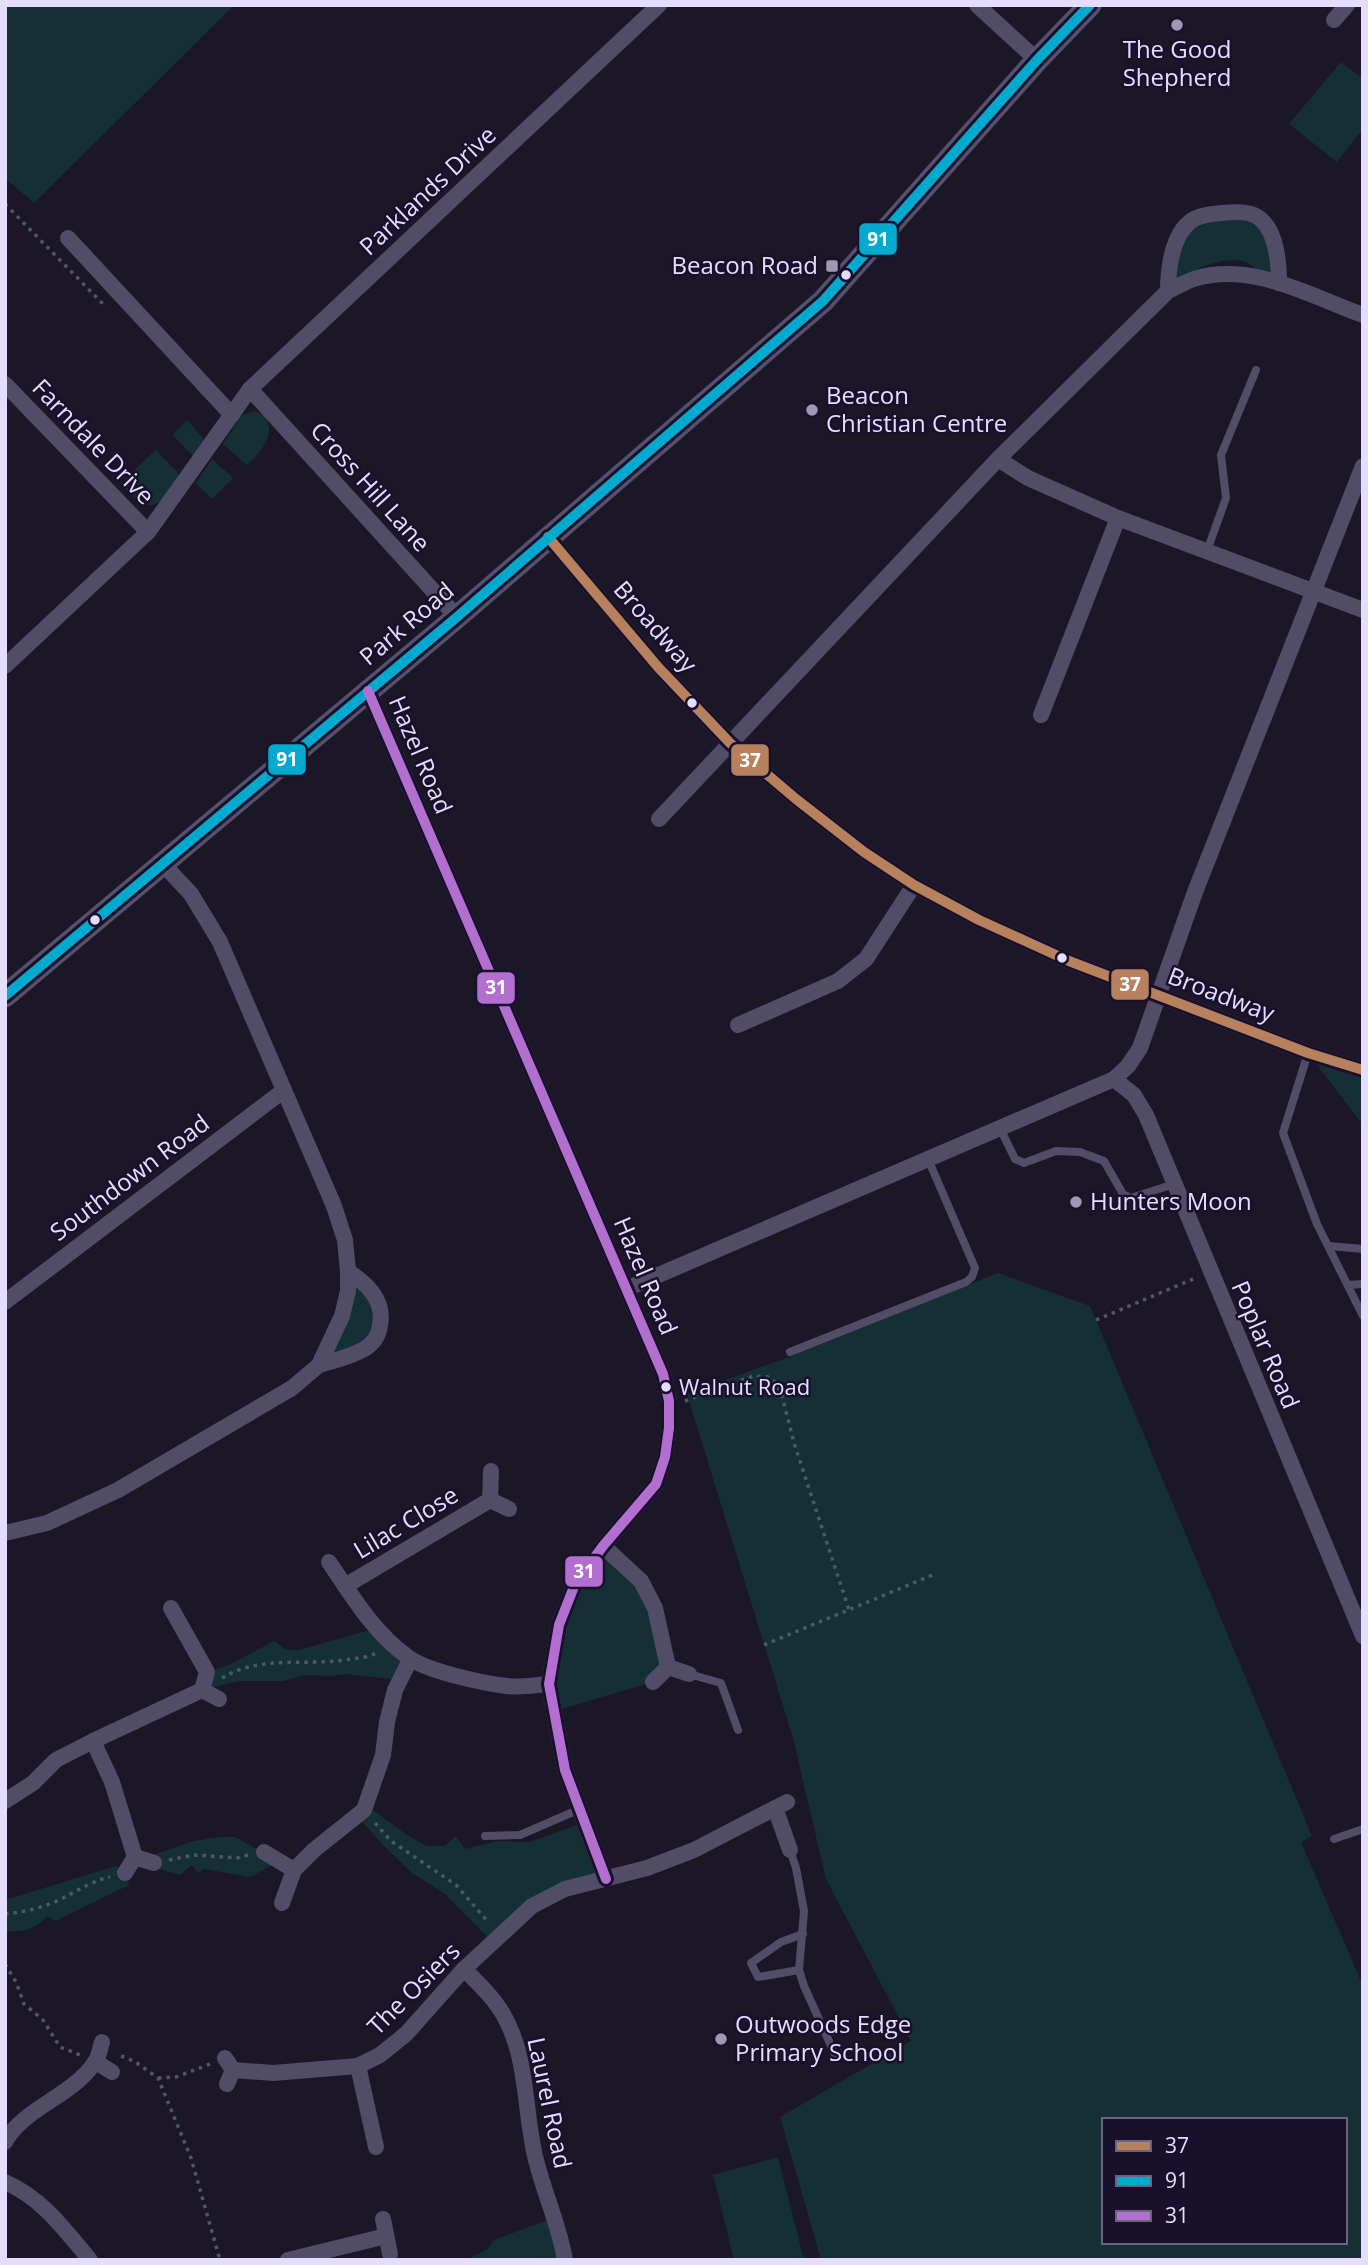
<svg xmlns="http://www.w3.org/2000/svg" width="1368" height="2265" viewBox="0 0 1368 2265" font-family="'Open Sans',sans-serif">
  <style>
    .green { fill: #153034; fill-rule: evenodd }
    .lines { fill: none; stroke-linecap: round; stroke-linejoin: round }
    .path { stroke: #4c5767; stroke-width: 3.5; stroke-dasharray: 3.5 5; stroke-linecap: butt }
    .lane { stroke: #514d67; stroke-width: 8 }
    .street { stroke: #514d67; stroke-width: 16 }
    .secondary { stroke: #55506c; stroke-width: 23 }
    .bus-1-casing { stroke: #19112c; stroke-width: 16 }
    .bus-2-casing { stroke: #19112c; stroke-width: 16 }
    .bus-3-casing { stroke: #19112c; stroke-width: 16 }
    .bus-1 { stroke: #b6815c; stroke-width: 10 }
    .bus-2 { stroke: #00a9ce; stroke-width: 10 }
    .bus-3 { stroke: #b36fd0; stroke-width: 10 }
    .poi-dot { fill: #9f98b3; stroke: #19112c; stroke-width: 2.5 }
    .bus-dot { fill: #e5ddff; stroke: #19112c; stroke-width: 2.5 }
    .labels { text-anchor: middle; stroke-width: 5; stroke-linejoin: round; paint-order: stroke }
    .bus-label { font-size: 22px; fill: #e5ddff; stroke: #19112c; text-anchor: start }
    .poi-label { font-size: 24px; fill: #e5ddff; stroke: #19112c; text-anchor: start }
    .street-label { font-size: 24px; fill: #e5ddff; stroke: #19112c }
    .line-badge { stroke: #19112c; stroke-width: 2.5 }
    .badge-label { font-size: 19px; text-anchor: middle; font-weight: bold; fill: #fff }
  </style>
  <rect width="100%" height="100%" fill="#1c1726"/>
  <g class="green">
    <path d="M 5,5 L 234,5 L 34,203 L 5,178 Z"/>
    <path d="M 1341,62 L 1363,79 L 1363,128 L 1337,162 L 1289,124 Z"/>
    <path d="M 1210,214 L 1263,222 L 1279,283 C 1258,278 1267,277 1252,266 C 1237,254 1215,263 1199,268 L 1194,279 L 1168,291 L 1182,229 Z"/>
    <path d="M 254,411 L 266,416 C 275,437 261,451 247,465 L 223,444 L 241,416 Z"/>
    <path d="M 187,420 L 204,439 L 193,456 L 173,435 Z"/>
    <path d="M 156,450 L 178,473 C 178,483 164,502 153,505 C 149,506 145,504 141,504 L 120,484 Z"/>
    <path d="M 212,459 L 233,478 L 212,499 L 196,483 Z"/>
    <path d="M 1308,1053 L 1363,1070 L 1363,1125 Z"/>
    <path d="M 348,1271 L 374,1295 L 379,1335 L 319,1365 Z"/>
    <path d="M 998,1273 L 1090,1306 L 1312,1836 L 1301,1842 L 1363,1986 L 1363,2260 L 821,2260 L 780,2117 L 911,2041 L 826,1879 L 793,1738 L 687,1394 L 789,1357 ZM 1104,2120 L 1345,2120 L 1345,2242 L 1104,2242 Z"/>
    <path d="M 603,1546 L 641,1581 L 668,1667 L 653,1682 L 554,1711 L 559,1625 Z"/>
    <path d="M 374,1629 L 410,1660 L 400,1680 L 346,1674 L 330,1676 L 304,1675 L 284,1681 L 238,1681 L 202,1690 L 207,1672 L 229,1665 L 274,1641 L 285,1649 L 299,1650 Z"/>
    <path d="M 366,1805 L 407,1835 L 427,1846 L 445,1846 L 456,1836 L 465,1849 L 498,1841 L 530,1842 L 585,1822 L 606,1879 L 565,1889 L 492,1942 L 445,1894 L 412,1873 L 383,1845 L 357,1816 Z"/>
    <path d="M 219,1837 L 235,1837 L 279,1861 L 250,1877 L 204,1869 L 198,1873 L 192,1865 L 180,1875 L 155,1868 L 153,1855 L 194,1841 Z"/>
    <path d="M 116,1866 L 125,1873 L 129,1885 L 55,1921 L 47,1916 C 35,1929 23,1933 5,1931 L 5,1900 Z"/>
    <path d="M 778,2157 L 804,2260 L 734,2260 L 713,2175 Z"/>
    <path d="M 553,2218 L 565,2260 L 465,2260 L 487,2250 L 494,2240 Z"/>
  </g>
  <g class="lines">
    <g class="path">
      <path d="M 5,204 L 105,306"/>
      <path d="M 1096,1320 L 1198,1277"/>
      <path d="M 685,1401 L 753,1376 L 768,1377 L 775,1382 L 781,1393 L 795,1446 L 849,1610"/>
      <path d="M 764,1645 L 935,1574"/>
      <path d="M 222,1678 C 261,1654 308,1667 351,1659 C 360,1658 370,1657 378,1652"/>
      <path d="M 375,1823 L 391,1841 L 456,1885 L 489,1923"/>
      <path d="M 169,1860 L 194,1855 L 237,1858 L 248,1855"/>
      <path d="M 5,1914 C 23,1912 42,1908 59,1900 C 76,1892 91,1881 110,1877"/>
      <path d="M 5,1964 L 16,1982 L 24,2004 L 43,2020 L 60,2047 L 80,2055"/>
      <path d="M 121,2056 L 134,2061 L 158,2078 L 191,2158 L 220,2260"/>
      <path d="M 158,2078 L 176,2077 L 210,2064"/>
    </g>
    <g class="lane">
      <path d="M 1207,551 L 1226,498 L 1221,455 L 1256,370"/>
      <path d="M 1308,1053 L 1283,1133 L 1317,1224 L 1363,1316"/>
      <path d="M 1000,1128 L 1015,1159 L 1024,1163 L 1056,1151 L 1080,1152 L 1104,1161 L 1123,1194 L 1131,1198 L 1174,1184"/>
      <path d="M 1329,1246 L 1363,1249"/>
      <path d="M 1348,1285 L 1363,1284"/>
      <path d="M 790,1352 L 966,1282 L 972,1277 L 975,1268 L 928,1159"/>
      <path d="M 689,1674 L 721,1683 L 738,1730"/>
      <path d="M 485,1836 L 520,1835 L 580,1809"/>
      <path d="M 1334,1839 L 1363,1829"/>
      <path d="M 790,1850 L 796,1868 L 804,1911 L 799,1970 L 804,1986 L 837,2059"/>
      <path d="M 799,1970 L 758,1977 L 751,1963 L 781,1942 L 803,1934"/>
    </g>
    <g class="street">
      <path d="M 977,5 L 1037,60"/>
      <path d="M 1334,20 L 1347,5"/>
      <path d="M 68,238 L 232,415"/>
      <path d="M 1168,291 C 1168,269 1172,235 1191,221 C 1199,215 1212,214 1222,213 C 1231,212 1245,211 1254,215 C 1276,225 1279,262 1279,283"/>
      <path d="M 5,384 L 148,532"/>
      <path d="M 250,389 L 457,617"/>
      <path d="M 998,459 L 1028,478 L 1118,518 L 1363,610"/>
      <path d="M 548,537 L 658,667 L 730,743 L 796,799 L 864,852 L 914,885 L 979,920 L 1069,961 L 1308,1053 L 1363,1070"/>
      <path d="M 5,666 L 148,532 L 250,389 L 659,5"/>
      <path d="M 368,691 L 663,1374 L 669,1401 L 669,1428 L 665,1457 L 656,1484 L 603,1546 L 575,1584 L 559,1625 L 549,1684 L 565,1770 L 606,1879"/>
      <path d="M 1041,715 L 1118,518"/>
      <path d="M 659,819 L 998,459 L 1168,291 C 1177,287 1185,282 1194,279 C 1251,261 1310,296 1363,315"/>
      <path d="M 738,1025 L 838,981 L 866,959 L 914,885"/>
      <path d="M 1114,1079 L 1134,1095 L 1146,1115 L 1363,1636"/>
      <path d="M 626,1289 L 1114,1079 L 1128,1066 L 1140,1048 L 1195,892 L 1363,466"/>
      <path d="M 5,1302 L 283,1091"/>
      <path d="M 319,1365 C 335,1360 352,1357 366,1348 C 375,1342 379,1335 380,1325 C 385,1300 367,1284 348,1271"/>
      <path d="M 491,1471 L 490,1500 L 509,1509"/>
      <path d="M 5,1533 L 47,1523 L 118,1490 L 292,1388 L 319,1365 L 342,1316 L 348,1291 L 348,1271 L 345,1240 L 334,1206 L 220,942 L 191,894 L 162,863"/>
      <path d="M 603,1546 L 641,1581 L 655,1608 L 668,1667"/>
      <path d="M 329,1562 C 352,1596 374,1633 408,1657 C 426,1671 482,1683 506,1686 C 520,1688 535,1685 549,1684"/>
      <path d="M 345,1586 L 490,1500"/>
      <path d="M 171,1608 L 207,1672 L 202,1690 L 219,1699"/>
      <path d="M 653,1682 L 668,1667 L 689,1674"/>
      <path d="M 93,1741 L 112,1782 L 135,1857"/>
      <path d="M 5,1801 L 33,1783 L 56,1760 L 93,1741 L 202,1690"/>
      <path d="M 775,1808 L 790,1850"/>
      <path d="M 264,1852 L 294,1870"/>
      <path d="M 125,1873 L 135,1857 L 154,1863"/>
      <path d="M 282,1903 L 294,1870 L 314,1850 L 364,1810 L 383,1755 L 387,1722 L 395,1690 L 410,1660"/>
      <path d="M 464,1969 C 479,1984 493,1997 503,2014 C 528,2057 524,2109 535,2156 C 543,2191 559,2224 565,2260"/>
      <path d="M 225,2058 L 233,2070 L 227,2084"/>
      <path d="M 96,2062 L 112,2072"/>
      <path d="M 358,2066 L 376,2147"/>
      <path d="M 233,2070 L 273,2073 L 358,2066 L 380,2055 L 406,2034 L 464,1969 L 532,1906 L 565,1889 L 647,1868 L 694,1850 L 787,1802"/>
      <path d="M 5,2142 C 23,2108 73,2096 95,2062 C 99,2057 100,2048 102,2042"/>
      <path d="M 5,2182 C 42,2198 65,2230 90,2260"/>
      <path d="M 383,2219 L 390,2254"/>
      <path d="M 288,2260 L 386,2236"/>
    </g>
    <path class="secondary" d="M 5,996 L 457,617 L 823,301 L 1037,60 L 1090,5"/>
    <g class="bus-1-casing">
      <path id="bus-1" d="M 548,537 L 658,667 L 730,743 L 796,799 L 864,852 L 914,885 L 979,920 L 1069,961 L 1308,1053 L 1363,1070"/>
    </g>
    <g class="bus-2-casing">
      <path id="bus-2" d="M 5,996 L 457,617 L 823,301 L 1037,60 L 1090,5"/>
    </g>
    <g class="bus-3-casing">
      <path id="bus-3" d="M 368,691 L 663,1374 L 669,1401 L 669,1428 L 665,1457 L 656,1484 L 603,1546 L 575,1584 L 559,1625 L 549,1684 L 565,1770 L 606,1879"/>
    </g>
    <use href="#bus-1" class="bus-1"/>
    <use href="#bus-2" class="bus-2"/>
    <use href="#bus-3" class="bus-3"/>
  </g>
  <g class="poi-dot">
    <circle cx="1177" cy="25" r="7"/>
    <rect x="825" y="259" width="14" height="14" rx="3.5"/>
    <circle cx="812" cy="410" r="7"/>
    <circle cx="1076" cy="1202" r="7"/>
    <circle cx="721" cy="2039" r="7"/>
  </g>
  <g class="bus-dot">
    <circle cx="846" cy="275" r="6"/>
    <circle cx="692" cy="703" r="6"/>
    <circle cx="95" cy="920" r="6"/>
    <circle cx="1062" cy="958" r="6"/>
    <circle cx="666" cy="1387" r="6"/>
  </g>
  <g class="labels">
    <g class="bus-label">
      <text x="679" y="1395">Walnut Road</text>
    </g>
    <g class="poi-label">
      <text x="1177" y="58" text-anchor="middle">The Good<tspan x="1177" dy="28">Shepherd</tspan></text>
      <text x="818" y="274" text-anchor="end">Beacon Road</text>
      <text x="826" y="404">Beacon<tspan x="826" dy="28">Christian Centre</tspan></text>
      <text x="1090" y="1210">Hunters Moon</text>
      <text x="735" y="2033">Outwoods Edge<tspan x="735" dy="28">Primary School</tspan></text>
    </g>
    <g class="street-label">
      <text transform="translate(428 191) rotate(-43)" y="8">Parklands Drive</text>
      <text transform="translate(93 442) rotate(46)" y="8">Farndale Drive</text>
      <text transform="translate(370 487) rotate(48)" y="8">Cross Hill Lane</text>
      <text transform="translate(407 624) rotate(-40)" y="8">Park Road</text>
      <text transform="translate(655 627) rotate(49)" y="8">Broadway</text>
      <text transform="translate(420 755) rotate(67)" y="8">Hazel Road</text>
      <text transform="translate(1221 995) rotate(21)" y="8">Broadway</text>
      <text transform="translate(130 1178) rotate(-37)" y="8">Southdown Road</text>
      <text transform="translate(645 1276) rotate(67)" y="8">Hazel Road</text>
      <text transform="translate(1265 1345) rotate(67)" y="8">Poplar Road</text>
      <text transform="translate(406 1523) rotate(-31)" y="8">Lilac Close</text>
      <text transform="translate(414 1989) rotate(-45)" y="8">The Osiers</text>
      <text transform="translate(549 2103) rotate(78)" y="8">Laurel Road</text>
    </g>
  </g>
  <g class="line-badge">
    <rect x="858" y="222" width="40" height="34" rx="7" fill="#00a9ce"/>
    <rect x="267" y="743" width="40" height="33" rx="7" fill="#00a9ce"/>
    <rect x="730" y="743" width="40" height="34" rx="7" fill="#b6815c"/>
    <rect x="1110" y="968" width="40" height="33" rx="7" fill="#b6815c"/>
    <rect x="476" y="971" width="40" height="34" rx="7" fill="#b36fd0"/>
    <rect x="564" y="1555" width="40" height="33" rx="7" fill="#b36fd0"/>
  </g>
  <g class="badge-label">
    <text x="878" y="246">91</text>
    <text x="287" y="766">91</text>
    <text x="750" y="767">37</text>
    <text x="1130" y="991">37</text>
    <text x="496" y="994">31</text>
    <text x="584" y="1578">31</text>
  </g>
  <rect width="1368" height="2265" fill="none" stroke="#e5ddff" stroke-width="14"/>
  <rect x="1102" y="2118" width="245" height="126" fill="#19112c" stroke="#6b6380" stroke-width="2"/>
  <rect x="1116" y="2141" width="35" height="10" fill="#b6815c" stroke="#6b6380" stroke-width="2"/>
  <text x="1165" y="2153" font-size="21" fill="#e5ddff">37</text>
  <rect x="1116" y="2176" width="35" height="10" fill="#00a9ce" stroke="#6b6380" stroke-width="2"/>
  <text x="1165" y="2188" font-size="21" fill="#e5ddff">91</text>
  <rect x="1116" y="2211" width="35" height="10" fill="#b36fd0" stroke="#6b6380" stroke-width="2"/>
  <text x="1165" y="2223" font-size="21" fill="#e5ddff">31</text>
</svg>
